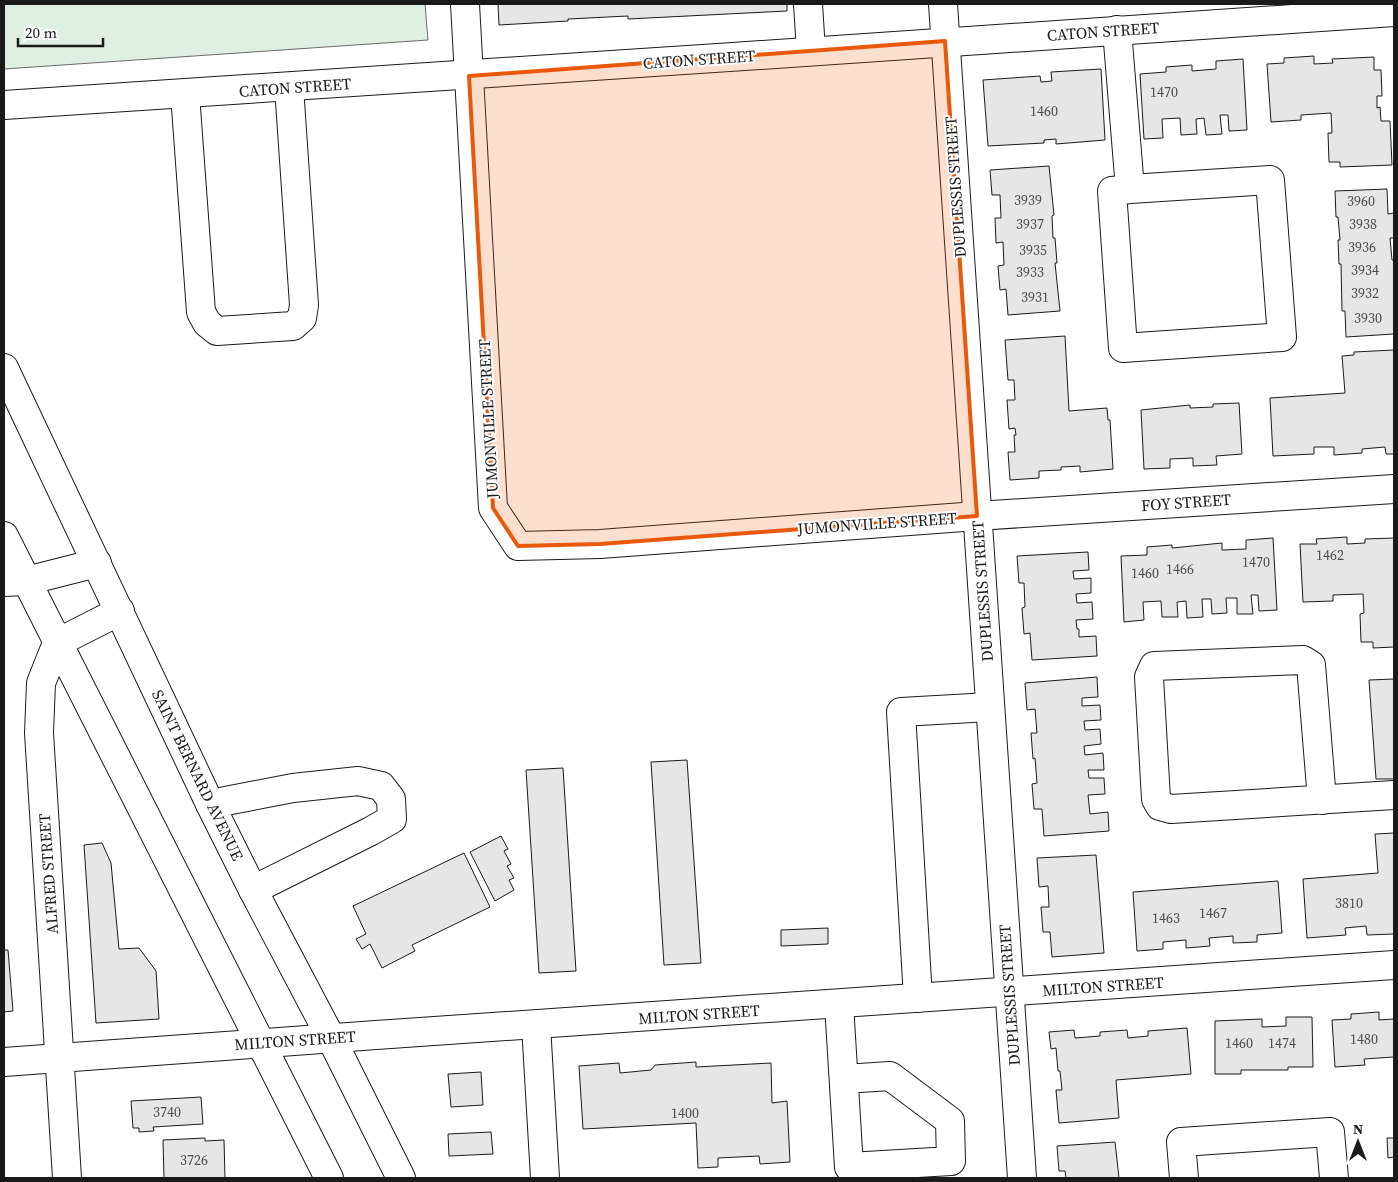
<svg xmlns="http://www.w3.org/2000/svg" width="1398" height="1182" viewBox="0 0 1398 1182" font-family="'Source Serif 4',serif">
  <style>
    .green { fill: #e0efe3; stroke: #6a6a6a }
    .building { fill: #e6e6e6; stroke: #1a1a1a }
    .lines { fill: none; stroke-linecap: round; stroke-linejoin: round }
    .minor-casing { stroke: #1a1a1a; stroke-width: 30 }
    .major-casing { stroke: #1a1a1a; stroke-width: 30 }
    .minor { stroke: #fff; stroke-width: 28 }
    .major { stroke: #fff; stroke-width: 28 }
    .marked { fill: #e8590c; fill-opacity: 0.2; stroke: #e8590c; stroke-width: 4; stroke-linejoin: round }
    .labels { text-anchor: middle; stroke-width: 4; stroke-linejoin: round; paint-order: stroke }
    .number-label { font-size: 14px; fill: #4d4d4d }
    .street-label { font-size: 16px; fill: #1a1a1a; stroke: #fff }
  </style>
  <rect width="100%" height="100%" fill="#fff"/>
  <path class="green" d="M 4,4 L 425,4 L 428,40 L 4,69 Z"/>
  <g class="building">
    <path d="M 498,4 L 787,4 L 787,11 L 628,19 L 628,16 L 568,19 L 568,21 L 499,25 Z"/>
    <path d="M 1314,56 L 1314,64 L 1333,63 L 1332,59 L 1374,57 L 1374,70 L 1381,70 L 1382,96 L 1377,96 L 1377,108 L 1380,107 L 1381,121 L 1390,121 L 1392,165 L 1340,167 L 1340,162 L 1329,162 L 1328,133 L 1332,133 L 1331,113 L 1301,115 L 1301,120 L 1271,122 L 1267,64 L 1284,63 L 1284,58 Z"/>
    <path d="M 1243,59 L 1247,130 L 1229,131 L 1228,115 L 1220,115 L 1222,134 L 1206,135 L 1204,118 L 1196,119 L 1197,134 L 1181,135 L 1180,118 L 1162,119 L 1163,138 L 1144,139 L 1140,74 L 1166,72 L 1166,67 L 1192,65 L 1192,71 L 1216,69 L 1216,61 Z"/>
    <path d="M 1101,69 L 1105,140 L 1056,144 L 1056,139 L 1044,140 L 1044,143 L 988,146 L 983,80 L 1040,76 L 1041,82 L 1052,81 L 1051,72 Z"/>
    <path d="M 1049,166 L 1054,215 L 1052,216 L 1053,238 L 1055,238 L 1057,263 L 1055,263 L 1060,311 L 1008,315 L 1006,289 L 1000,290 L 998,266 L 1004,265 L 1003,242 L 996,243 L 995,218 L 1001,218 L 1000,195 L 992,195 L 990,170 Z"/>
    <path d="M 1387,189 L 1388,214 L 1394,213 L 1394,238 L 1390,238 L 1392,260 L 1394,260 L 1394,334 L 1346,337 L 1345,311 L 1342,311 L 1341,264 L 1339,264 L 1338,240 L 1340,240 L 1338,217 L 1336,217 L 1335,191 Z"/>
    <path d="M 1065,336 L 1069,411 L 1107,408 L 1108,420 L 1110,420 L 1113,469 L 1080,472 L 1080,466 L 1061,467 L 1061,470 L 1039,471 L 1039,478 L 1010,480 L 1008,452 L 1015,452 L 1014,435 L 1016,435 L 1015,428 L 1009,429 L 1007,400 L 1015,400 L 1014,380 L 1008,380 L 1005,340 Z"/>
    <path d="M 1394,350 L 1394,454 L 1386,454 L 1385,447 L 1362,449 L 1362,453 L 1334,455 L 1334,447 L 1314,447 L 1314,454 L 1273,456 L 1270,398 L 1345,393 L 1342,356 L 1354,355 L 1354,352 Z"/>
    <path d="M 1239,403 L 1242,454 L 1216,456 L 1217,465 L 1193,466 L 1193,458 L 1170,459 L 1170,468 L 1144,469 L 1141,410 L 1190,405 L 1190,408 L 1213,407 L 1213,404 Z"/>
    <path d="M 1347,537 L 1347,544 L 1365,543 L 1365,539 L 1394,538 L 1394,647 L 1373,648 L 1373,642 L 1361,642 L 1360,614 L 1364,613 L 1363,594 L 1333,595 L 1333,601 L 1303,602 L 1300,544 L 1317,544 L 1316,539 Z"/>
    <path d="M 1273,538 L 1277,610 L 1259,611 L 1258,595 L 1251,595 L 1253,614 L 1237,614 L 1237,598 L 1226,598 L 1227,613 L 1212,614 L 1211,599 L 1202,599 L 1203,617 L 1187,618 L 1186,601 L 1177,602 L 1178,617 L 1162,617 L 1161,601 L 1143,602 L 1144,620 L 1124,622 L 1121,556 L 1147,555 L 1147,547 L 1172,545 L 1172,548 L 1222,543 L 1222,550 L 1246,549 L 1246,540 Z"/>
    <path d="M 1088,552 L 1089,570 L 1073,571 L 1074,579 L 1091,578 L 1091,593 L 1076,594 L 1077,603 L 1092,602 L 1093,619 L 1076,620 L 1077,629 L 1079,629 L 1079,637 L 1096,636 L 1097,656 L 1032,660 L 1030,633 L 1024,634 L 1022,608 L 1025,607 L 1024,583 L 1019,583 L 1017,556 Z"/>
    <path d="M 1097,677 L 1098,697 L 1082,698 L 1082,706 L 1100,705 L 1101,720 L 1084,721 L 1085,730 L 1100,729 L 1101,744 L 1084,746 L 1085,755 L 1103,753 L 1104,770 L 1088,770 L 1089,778 L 1104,778 L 1105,794 L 1088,795 L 1090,814 L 1108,812 L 1109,831 L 1044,836 L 1042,809 L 1034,809 L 1032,784 L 1037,783 L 1035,758 L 1033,759 L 1031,733 L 1037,733 L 1035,709 L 1027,710 L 1025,683 Z"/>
    <path d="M 1394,679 L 1394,779 L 1376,779 L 1369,680 Z"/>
    <path d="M 687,760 L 701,963 L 664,965 L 651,762 Z"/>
    <path d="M 563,768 L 576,971 L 539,973 L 526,770 Z"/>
    <path d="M 1394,833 L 1394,934 L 1367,935 L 1366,926 L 1345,928 L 1346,935 L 1307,938 L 1303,879 L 1378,873 L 1375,834 Z"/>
    <path d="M 501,836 L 508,849 L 504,851 L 511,864 L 507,866 L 514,878 L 509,880 L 514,890 L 495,901 L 470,852 Z"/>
    <path d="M 102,843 L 111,863 L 119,949 L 139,948 L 156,971 L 159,1019 L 96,1023 L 84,845 Z"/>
    <path d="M 464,853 L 490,907 L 412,945 L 415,951 L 382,968 L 370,944 L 362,949 L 356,939 L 366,934 L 353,906 Z"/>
    <path d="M 1096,855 L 1104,953 L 1052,957 L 1050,932 L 1043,932 L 1041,907 L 1049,907 L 1048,886 L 1039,887 L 1037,858 Z"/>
    <path d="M 1278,881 L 1282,933 L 1257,935 L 1257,942 L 1233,943 L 1233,936 L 1209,938 L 1210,946 L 1186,948 L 1186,940 L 1163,942 L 1163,949 L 1137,951 L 1133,892 Z"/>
    <path d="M 828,928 L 828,944 L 781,946 L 781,930 Z"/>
    <path d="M 4,950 L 8,950 L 13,1011 L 4,1012 Z"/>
    <path d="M 1379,1012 L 1379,1020 L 1394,1019 L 1394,1057 L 1364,1059 L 1365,1065 L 1335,1067 L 1332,1020 L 1351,1019 L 1351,1014 Z"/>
    <path d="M 1286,1017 L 1312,1017 L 1313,1067 L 1288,1067 L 1288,1070 L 1241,1070 L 1241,1074 L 1215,1074 L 1215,1021 L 1262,1019 L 1262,1027 L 1286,1026 Z"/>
    <path d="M 1187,1028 L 1191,1074 L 1116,1080 L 1119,1118 L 1059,1123 L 1056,1090 L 1062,1090 L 1060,1071 L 1058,1071 L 1056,1048 L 1051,1049 L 1049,1032 L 1074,1030 L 1075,1038 L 1100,1036 L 1100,1032 L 1127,1030 L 1128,1038 L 1148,1036 L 1148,1031 Z"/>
    <path d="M 696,1062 L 696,1067 L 771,1063 L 772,1103 L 787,1101 L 790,1162 L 760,1164 L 759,1156 L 718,1158 L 718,1167 L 698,1168 L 696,1123 L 583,1129 L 579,1066 L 619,1063 L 620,1073 L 651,1070 L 655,1065 Z"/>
    <path d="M 481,1072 L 483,1105 L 451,1107 L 448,1074 Z"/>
    <path d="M 201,1097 L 203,1124 L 153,1127 L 154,1131 L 139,1132 L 139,1128 L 133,1128 L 131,1101 Z"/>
    <path d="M 491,1132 L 493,1154 L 449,1156 L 448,1134 Z"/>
    <path d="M 205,1138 L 205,1141 L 224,1140 L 225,1178 L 164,1178 L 163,1140 Z"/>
    <path d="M 1387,1138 L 1394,1138 L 1394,1157 L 1388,1158 Z"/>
    <path d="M 1115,1142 L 1119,1178 L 1066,1178 L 1065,1171 L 1059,1171 L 1057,1146 Z"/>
  </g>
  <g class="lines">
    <g class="minor-casing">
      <g id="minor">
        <path d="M 465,4 L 493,508 L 518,546 L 600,544 L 977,516 L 1394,489"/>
        <path d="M 808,4 L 811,51"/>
        <path d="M 943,4 L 1022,1178"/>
        <path d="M 1117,30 L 1130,189 L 1270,180 L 1282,337 L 1123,348 L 1112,191 L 1130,189"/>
        <path d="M 185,94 L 201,312 L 207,323 L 217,331 L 293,326 L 302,318 L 304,305 L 289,87"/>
        <path d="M 4,105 C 467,77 931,42 1394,12"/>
        <path d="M 4,582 L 26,581 L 97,563"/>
        <path d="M 1322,800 L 1311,665 L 1303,660 L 1154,666 L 1149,677 L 1156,799 L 1160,806 L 1171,809 L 1394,795"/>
        <path d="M 210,804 L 293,788 L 358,781 L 381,786 L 391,799 L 392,819 L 371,831 L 253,890"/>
        <path d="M 918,998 L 901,712 L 990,707"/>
        <path d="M 839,1004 L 849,1167 L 951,1161 L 950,1121 L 890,1076 L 844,1079"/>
        <path d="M 536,1025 L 545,1178"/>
        <path d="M 4,1062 L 376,1035 L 1394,965"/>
        <path d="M 67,1178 L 39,733 L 41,683 L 57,643 L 120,611"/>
        <path d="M 1184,1178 L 1181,1142 L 1330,1132 L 1334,1178"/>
      </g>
    </g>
    <g class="major-casing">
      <g id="major">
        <path d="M 4,368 L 210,804 L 253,890 L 331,1038 L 401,1178"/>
        <path d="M 4,536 L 329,1178"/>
      </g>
    </g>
    <use href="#minor" class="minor"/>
    <use href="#major" class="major"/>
  </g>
  <path class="marked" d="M 945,41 L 977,516 L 600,544 L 518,546 L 493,508 L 469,76 Z"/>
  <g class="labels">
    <g class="number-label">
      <text x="1164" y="97">1470</text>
      <text x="1044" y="116">1460</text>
      <text x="1028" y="205">3939</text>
      <text x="1361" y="206">3960</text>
      <text x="1030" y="229">3937</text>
      <text x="1363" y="229">3938</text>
      <text x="1362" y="252">3936</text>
      <text x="1033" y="255">3935</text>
      <text x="1365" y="275">3934</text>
      <text x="1030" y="277">3933</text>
      <text x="1365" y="298">3932</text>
      <text x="1035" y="302">3931</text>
      <text x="1368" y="323">3930</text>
      <text x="1330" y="560">1462</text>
      <text x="1256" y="567">1470</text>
      <text x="1180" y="574">1466</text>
      <text x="1145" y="578">1460</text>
      <text x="1349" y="908">3810</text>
      <text x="1213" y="918">1467</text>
      <text x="1166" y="923">1463</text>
      <text x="1364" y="1044">1480</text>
      <text x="1239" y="1048">1460</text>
      <text x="1282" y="1048">1474</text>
      <text x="167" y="1117">3740</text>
      <text x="685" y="1118">1400</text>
      <text x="194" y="1165">3726</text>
    </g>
    <g class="street-label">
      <text transform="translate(1103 31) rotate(-4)" y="6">CATON STREET</text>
      <text transform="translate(699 59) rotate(-4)" y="6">CATON STREET</text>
      <text transform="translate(295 87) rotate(-4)" y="6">CATON STREET</text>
      <text transform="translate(955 187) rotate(-94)" y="6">DUPLESSIS STREET</text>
      <text transform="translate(488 419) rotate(-93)" y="6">JUMONVILLE STREET</text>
      <text transform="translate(1186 502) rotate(-4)" y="6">FOY STREET</text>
      <text transform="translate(877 523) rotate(-4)" y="6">JUMONVILLE STREET</text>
      <text transform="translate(982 591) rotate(-94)" y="6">DUPLESSIS STREET</text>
      <text transform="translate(198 775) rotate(64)" y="6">SAINT BERNARD AVENUE</text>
      <text transform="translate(48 874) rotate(-94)" y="6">ALFRED STREET</text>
      <text transform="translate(1103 986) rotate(-4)" y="6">MILTON STREET</text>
      <text transform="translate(1009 995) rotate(-94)" y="6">DUPLESSIS STREET</text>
      <text transform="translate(699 1014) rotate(-4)" y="6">MILTON STREET</text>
      <text transform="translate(295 1040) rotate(-4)" y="6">MILTON STREET</text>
    </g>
  </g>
  <rect width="1398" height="1182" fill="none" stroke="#1a1a1a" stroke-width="10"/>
  <g transform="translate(1358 1142)" stroke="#ffffff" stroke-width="4" paint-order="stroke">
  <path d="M0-4L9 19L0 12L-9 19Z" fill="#1a1a1a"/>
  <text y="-8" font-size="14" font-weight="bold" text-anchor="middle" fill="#1a1a1a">N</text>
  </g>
  <path d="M18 38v8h85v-8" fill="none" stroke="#1a1a1a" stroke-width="2.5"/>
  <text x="25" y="38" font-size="15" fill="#1a1a1a" stroke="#ffffff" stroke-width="4" paint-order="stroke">20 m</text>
</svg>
